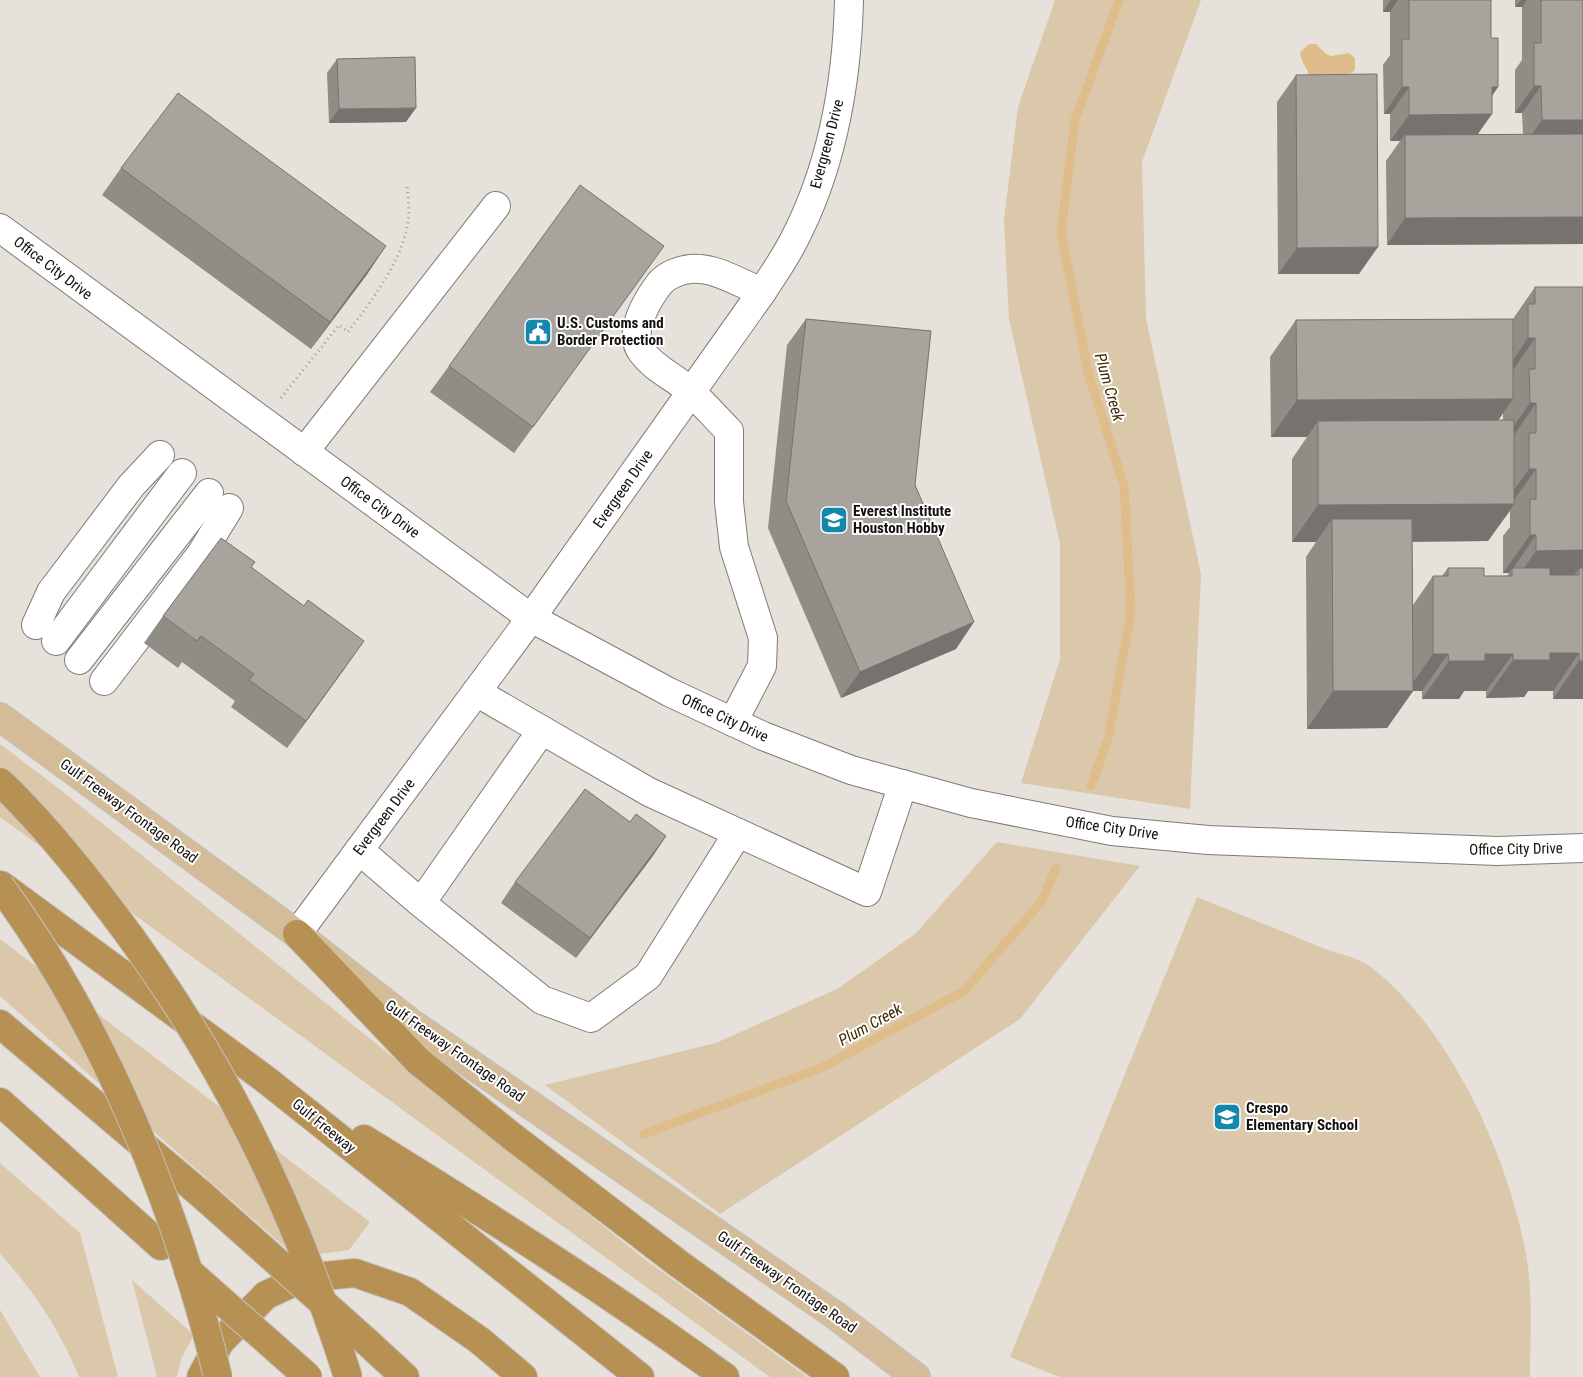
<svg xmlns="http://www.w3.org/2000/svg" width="1583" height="1377" viewBox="0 0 1583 1377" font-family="'Roboto Condensed',sans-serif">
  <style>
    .green { fill: #dbc7a9 }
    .water { fill: #dfbd8a }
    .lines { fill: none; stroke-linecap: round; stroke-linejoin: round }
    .stream { stroke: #dfbd8a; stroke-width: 9 }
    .minor-casing { stroke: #807b74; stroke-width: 30 }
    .major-casing { stroke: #c2c1c1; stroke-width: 30 }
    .highway-casing { stroke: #c2c1c1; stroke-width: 30 }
    .path { stroke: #a09c97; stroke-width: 3; stroke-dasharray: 1 4; stroke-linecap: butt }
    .minor { stroke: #fff; stroke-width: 28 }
    .major { stroke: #d4bc98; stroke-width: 28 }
    .highway { stroke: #b79054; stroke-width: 28 }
    .highway-bridge-casing { stroke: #c2c1c1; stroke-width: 30; stroke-linecap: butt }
    .highway-bridge { stroke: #b79054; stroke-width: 28 }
    .wall { fill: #908c86; fill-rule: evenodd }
    .shaded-wall { fill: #76726d }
    .building { fill: #a8a39c; stroke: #76726d }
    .labels { text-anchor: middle; stroke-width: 4; stroke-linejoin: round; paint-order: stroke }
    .street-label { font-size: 15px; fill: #13110f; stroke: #fff }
    .poi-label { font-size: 15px; font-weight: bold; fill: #13110f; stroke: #fff; text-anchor: start }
    .water-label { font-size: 16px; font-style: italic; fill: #3f2900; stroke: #fff }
  </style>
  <rect width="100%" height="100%" fill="#e6e1da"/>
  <g class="green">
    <path d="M 1055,0 L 1201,0 L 1142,162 L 1146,319 L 1201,574 L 1190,809 L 1021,783 L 1060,659 L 1060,544 L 1009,319 L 1004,220 L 1018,107 Z"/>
    <path d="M 0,744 L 53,784 L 643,1258 L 807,1377 L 770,1377 L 0,817 Z"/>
    <path d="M 997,842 L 1140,866 L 1020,1019 L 720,1214 L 545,1085 L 716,1043 L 837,989 L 915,934 Z"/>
    <path d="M 1197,897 C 1239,914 1281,931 1323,948 C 1338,954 1360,958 1372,968 C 1453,1031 1510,1161 1527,1260 C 1533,1298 1530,1338 1530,1377 L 1059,1377 L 1010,1357 Z"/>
    <path d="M 0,939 L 370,1222 L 349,1250 L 296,1257 L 0,996 Z"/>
    <path d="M 0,1163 L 80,1233 L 118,1377 L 79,1377 C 62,1333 32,1288 0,1254 Z"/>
    <path d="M 132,1280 L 194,1335 L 181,1359 L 177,1377 L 157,1377 Z"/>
    <path d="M 0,1310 L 40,1377 L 0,1377 Z"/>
  </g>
  <path class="water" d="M 1309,44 L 1316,44 L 1326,54 L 1331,56 L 1349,53 L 1355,58 L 1355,70 C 1346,80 1323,79 1310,80 C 1309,69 1301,63 1300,52 Z"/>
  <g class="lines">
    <g class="stream">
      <path d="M 1091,786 L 1108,739 L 1131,612 L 1124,486 L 1088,372 L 1061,232 L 1075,120 L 1119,0"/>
      <path d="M 644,1134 L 821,1068 L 964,991 L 1042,901 L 1056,868"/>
    </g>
    <g class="minor-casing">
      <g id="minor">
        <path d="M 0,228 L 531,618 L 669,692 L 763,736 L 851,770 L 971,803 L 1112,831 L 1208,840 L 1497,851 L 1583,848"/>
        <path d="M 304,452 L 496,206"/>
        <path d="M 36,625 L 51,592 L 131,486 L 160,455"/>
        <path d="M 56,641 L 182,473"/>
        <path d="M 79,660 L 209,493"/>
        <path d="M 104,681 L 201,554 L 229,508"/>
        <path d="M 476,692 L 649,792 L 867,892 L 903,784"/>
        <path d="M 733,722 L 762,666 L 763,638 L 734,547 L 729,502 L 729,431 C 717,419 705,405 692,393 C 677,378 655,370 642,352 C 627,333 647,300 660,283 C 667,275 680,270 690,269 C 714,266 741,284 762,292"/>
        <path d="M 359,850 L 421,903 L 542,730"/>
        <path d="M 421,903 L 542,1000 L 591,1018 L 648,976 L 738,833"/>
        <path d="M 297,934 L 531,618 L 762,292 C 773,275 785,258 794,240 C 832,167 847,81 849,0"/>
      </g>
    </g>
    <g class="major-casing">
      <path id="major" d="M 0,717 L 297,934 L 410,1022 L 835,1315 L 916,1377"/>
    </g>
    <g class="highway-casing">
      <g id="highway">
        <path d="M 1,885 L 265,1079 L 640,1377"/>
        <path d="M 297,934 L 418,1061 L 514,1138 L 679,1264 L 835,1377"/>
        <path d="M 0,1024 L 202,1195"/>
        <path d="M 0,1102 L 161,1246"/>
        <path d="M 364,1139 C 487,1215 608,1292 725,1377"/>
        <path d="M 367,1342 L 405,1377"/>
        <path d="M 201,1377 L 220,1342 L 266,1295 L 303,1278 L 355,1273 L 410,1292 L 479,1340 L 523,1377"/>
      </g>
    </g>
    <path class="path" d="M 281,398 L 339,325 L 348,332 C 373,298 400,265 408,223 C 410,211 408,197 407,184"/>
    <use href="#minor" class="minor"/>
    <use href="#major" class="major"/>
    <use href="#highway" class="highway"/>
    <g class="highway-bridge-casing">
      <g id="highway-bridge">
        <path d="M 0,782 C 40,820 75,863 109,908 C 220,1053 293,1203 348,1377"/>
        <path d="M 0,886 C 104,1026 177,1208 218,1377"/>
        <path d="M 202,1195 L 367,1342"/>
        <path d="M 188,1271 L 308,1377"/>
      </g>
    </g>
    <use href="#highway-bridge" class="highway-bridge"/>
  </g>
  <g class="wall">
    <path d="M 1383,0 L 1491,0 L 1491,38 L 1498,87 L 1492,96 L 1478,134 L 1523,134 L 1522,113 L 1515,113 L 1515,70 L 1522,60 L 1522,7 L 1515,7 L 1515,0 L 1583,0 L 1583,244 L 1387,245 L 1386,161 L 1400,141 L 1390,141 L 1390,114 L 1384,114 L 1383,65 L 1390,55 L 1390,12 L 1383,12 Z"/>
    <path d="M 337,59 L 406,122 L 329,123 L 327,73 Z"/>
    <path d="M 1296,75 L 1359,274 L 1278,274 L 1277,102 Z"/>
    <path d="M 121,168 L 368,273 L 311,349 L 102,195 Z"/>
    <path d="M 645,272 L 514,453 L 430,392 L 449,366 Z"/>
    <path d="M 1535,287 L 1583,287 L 1583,699 L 1553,699 L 1553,691 L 1528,691 L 1524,697 L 1486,698 L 1486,691 L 1464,691 L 1459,699 L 1422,699 L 1422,691 L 1413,691 L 1387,728 L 1307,729 L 1306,557 L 1316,542 L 1292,542 L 1292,459 L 1307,437 L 1271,437 L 1270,357 L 1296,320 L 1513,319 ZM 1503,413 L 1503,420 L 1498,421 ZM 1510,511 L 1510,527 L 1503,536 L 1503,573 L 1509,573 L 1507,576 L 1484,576 L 1448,568 L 1442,576 L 1433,576 L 1413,605 L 1412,542 L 1488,541 Z"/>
    <path d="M 806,319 L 915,485 L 956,649 L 841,698 L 768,528 L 787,345 Z"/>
    <path d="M 255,562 L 251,567 L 345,668 L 287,748 L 231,707 L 235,701 L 182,662 L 178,668 L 144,643 L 163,616 Z"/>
    <path d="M 666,836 L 652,857 L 576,958 L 501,903 L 515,882 Z"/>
  </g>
  <g class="shaded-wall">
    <path d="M 1391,0 L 1398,0 L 1390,12 L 1383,12 Z"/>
    <path d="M 1521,0 L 1527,0 L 1522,7 L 1515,7 Z"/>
    <path d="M 1534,86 L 1541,86 L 1522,113 L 1515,113 Z"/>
    <path d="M 1402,87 L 1409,87 L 1390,114 L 1384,114 Z"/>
    <path d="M 1492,87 L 1498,87 L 1480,113 Z"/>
    <path d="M 416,108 L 406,122 L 329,123 L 339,109 Z"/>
    <path d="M 1492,114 L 1473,141 L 1405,135 L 1400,141 L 1390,141 L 1409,115 Z"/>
    <path d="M 1542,120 L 1583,120 L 1583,147 L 1523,147 Z"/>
    <path d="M 1583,217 L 1583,244 L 1387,245 L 1405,218 Z"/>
    <path d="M 386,246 L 368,273 L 311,349 L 330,322 Z"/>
    <path d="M 664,246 L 645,272 L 514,453 L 533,427 Z"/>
    <path d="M 1378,247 L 1359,274 L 1278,274 L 1297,248 Z"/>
    <path d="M 1528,338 L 1535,338 L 1509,376 L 1502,376 Z"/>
    <path d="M 1513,399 L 1487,436 L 1318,421 L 1307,437 L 1271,437 L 1297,400 Z"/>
    <path d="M 1530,403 L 1536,403 L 1510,441 L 1503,441 Z"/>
    <path d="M 1529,469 L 1536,469 L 1511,504 L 1514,504 L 1488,541 L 1332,542 L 1332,519 L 1316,542 L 1292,542 L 1318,505 L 1504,504 Z"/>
    <path d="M 1530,535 L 1536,535 L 1512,570 L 1512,568 L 1509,573 L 1503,573 Z"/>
    <path d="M 1583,550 L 1583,588 L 1579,575 L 1579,568 L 1565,588 L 1510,588 L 1536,551 Z"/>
    <path d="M 974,622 L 956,649 L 841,698 L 860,672 Z"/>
    <path d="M 364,641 L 345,668 L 287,748 L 306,721 Z"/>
    <path d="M 1550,653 L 1579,653 L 1553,691 L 1528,691 L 1524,697 L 1486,698 L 1513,660 Z"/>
    <path d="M 1433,654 L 1448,654 L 1422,691 L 1413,691 L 1387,728 L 1307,729 L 1333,691 L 1407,691 Z"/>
    <path d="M 1485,654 L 1513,654 L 1486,691 L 1464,691 L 1459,699 L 1422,699 L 1449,661 Z"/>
    <path d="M 1579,661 L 1583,661 L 1583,699 L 1553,699 Z"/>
    <path d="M 666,836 L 652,857 L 576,958 L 590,938 Z"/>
  </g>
  <g class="building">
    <path d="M 1409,0 L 1491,0 L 1491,38 L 1498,38 L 1498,87 L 1492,87 L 1492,114 L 1409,115 L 1409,87 L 1402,87 L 1402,39 L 1409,39 Z"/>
    <path d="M 1541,0 L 1583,0 L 1583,120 L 1542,120 L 1541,86 L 1534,86 L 1534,43 L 1541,43 Z"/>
    <path d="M 415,57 L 416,108 L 339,109 L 337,59 Z"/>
    <path d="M 1377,74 L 1378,247 L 1297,248 L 1296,75 Z"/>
    <path d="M 178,93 L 386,246 L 330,322 L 121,168 Z"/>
    <path d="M 1583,134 L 1583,217 L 1405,218 L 1405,135 Z"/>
    <path d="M 580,185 L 664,246 L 533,427 L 449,366 Z"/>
    <path d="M 1535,287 L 1583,287 L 1583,550 L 1536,551 L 1536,535 L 1530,535 L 1530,499 L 1536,499 L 1536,469 L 1529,469 L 1529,433 L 1536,433 L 1536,403 L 1530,403 L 1529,369 L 1535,369 L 1535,338 L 1528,338 L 1528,304 L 1535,304 Z"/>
    <path d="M 806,319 L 931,331 L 915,485 L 974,622 L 860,672 L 786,501 Z"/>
    <path d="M 1513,319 L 1513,399 L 1297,400 L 1296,320 Z"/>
    <path d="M 1514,420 L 1514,504 L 1318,505 L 1318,421 Z"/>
    <path d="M 1332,519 L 1412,519 L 1413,691 L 1333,691 Z"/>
    <path d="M 221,538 L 255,562 L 251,567 L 304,606 L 308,600 L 364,641 L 306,721 L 249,680 L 254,674 L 201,636 L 197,641 L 163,616 Z"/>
    <path d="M 1448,568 L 1484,568 L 1484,576 L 1512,576 L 1512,568 L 1550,568 L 1550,575 L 1579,575 L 1579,568 L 1583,568 L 1583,661 L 1579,661 L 1579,653 L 1550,653 L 1550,660 L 1513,660 L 1513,654 L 1485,654 L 1485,661 L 1449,661 L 1448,654 L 1433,654 L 1433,576 L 1448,576 Z"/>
    <path d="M 585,789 L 630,822 L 636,814 L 666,836 L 590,938 L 515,882 Z"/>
  </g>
  <defs>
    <g id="civic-square" transform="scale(1.4375)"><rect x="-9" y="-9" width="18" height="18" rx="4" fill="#1387ac" stroke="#fff"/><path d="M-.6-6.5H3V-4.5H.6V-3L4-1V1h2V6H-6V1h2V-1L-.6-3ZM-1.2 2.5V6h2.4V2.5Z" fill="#fff"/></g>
    <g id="university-square" transform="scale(1.4375)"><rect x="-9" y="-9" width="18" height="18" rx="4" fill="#1387ac" stroke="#fff"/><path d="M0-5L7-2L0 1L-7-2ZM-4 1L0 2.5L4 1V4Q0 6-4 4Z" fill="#fff"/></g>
    <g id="school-square" transform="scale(1.4375)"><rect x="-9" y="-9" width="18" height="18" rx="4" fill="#1387ac" stroke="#fff"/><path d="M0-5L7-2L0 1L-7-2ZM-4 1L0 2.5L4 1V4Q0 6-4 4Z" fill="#fff"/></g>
  </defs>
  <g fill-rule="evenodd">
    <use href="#civic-square" x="538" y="332"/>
    <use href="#university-square" x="834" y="520"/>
    <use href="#school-square" x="1227" y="1117"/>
  </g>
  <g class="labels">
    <g class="street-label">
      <text transform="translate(827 144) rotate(-75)" y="5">Evergreen Drive</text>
      <text transform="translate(53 268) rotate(37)" y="5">Office City Drive</text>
      <text transform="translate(623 489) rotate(-55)" y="5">Evergreen Drive</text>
      <text transform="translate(380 507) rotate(36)" y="5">Office City Drive</text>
      <text transform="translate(725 718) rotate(25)" y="5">Office City Drive</text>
      <text transform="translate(129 811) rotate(36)" y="5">Gulf Freeway Frontage Road</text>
      <text transform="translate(384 817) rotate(-53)" y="5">Evergreen Drive</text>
      <text transform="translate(1112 828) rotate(8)" y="5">Office City Drive</text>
      <text transform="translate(1516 849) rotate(-1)" y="5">Office City Drive</text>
      <text transform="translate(455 1051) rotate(35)" y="5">Gulf Freeway Frontage Road</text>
      <text transform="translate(324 1126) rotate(39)" y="5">Gulf Freeway</text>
      <text transform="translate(787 1282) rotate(35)" y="5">Gulf Freeway Frontage Road</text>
    </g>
    <g class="poi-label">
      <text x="557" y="328">U.S. Customs and<tspan x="557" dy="17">Border Protection</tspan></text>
      <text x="853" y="516">Everest Institute<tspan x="853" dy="17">Houston Hobby</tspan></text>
      <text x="1246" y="1113">Crespo<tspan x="1246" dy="17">Elementary School</tspan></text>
    </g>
    <g class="water-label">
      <text transform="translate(1110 387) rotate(74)" y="6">Plum Creek</text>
      <text transform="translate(870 1024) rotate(-29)" y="6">Plum Creek</text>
    </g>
  </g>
</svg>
